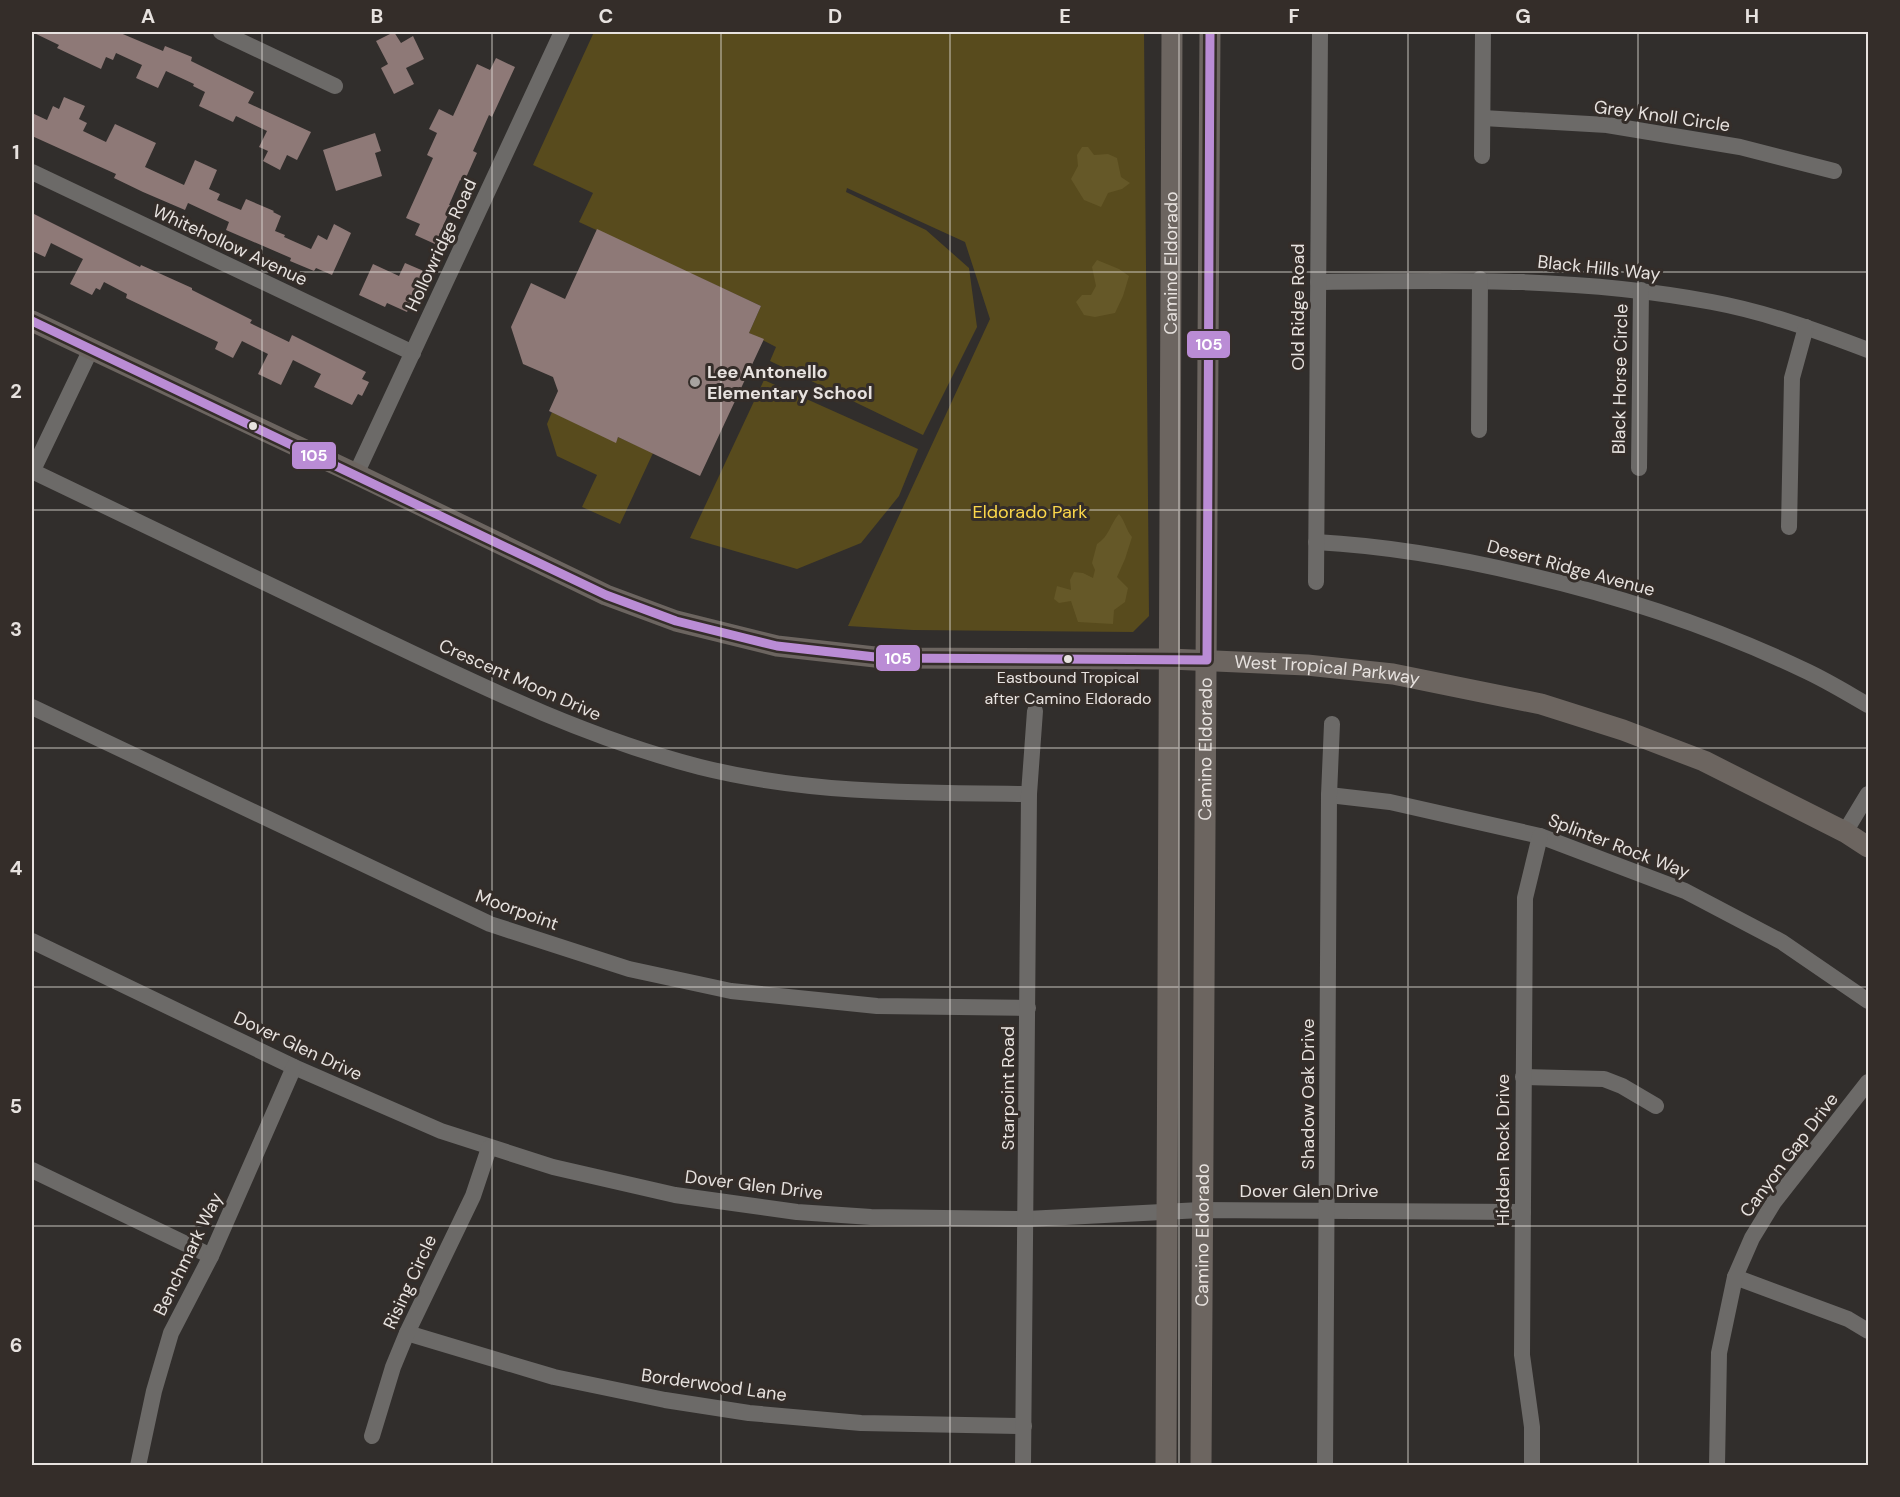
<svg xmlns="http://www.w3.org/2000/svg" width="1900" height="1497" viewBox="0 0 1900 1497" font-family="'DM Sans',sans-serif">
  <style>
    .green { fill: #584b1d }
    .forest { fill: #655828 }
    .building { fill: #8e7977 }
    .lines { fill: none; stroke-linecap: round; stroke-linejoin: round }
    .minor { stroke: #6c6a68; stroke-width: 16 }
    .major { stroke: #6c6560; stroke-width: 21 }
    .bus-1-casing { stroke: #342d29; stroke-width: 14 }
    .bus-1 { stroke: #ba8cd5; stroke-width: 9 }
    .grid { fill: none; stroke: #e7e2df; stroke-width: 1.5; stroke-opacity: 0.55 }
    .poi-dot { fill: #a7a3a0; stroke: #342d29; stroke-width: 2 }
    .bus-dot { fill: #e7e2df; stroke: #342d29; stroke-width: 2 }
    .labels { text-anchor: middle; stroke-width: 6; stroke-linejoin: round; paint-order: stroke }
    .bus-label { font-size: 16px; fill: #e7e2df; stroke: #342d29 }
    .street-label { font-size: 18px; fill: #e7e2df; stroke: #342d29 }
    .poi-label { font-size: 18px; font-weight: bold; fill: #e7e2df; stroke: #342d29; text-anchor: start }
    .park-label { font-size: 18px; fill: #fbd74b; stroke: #342d29 }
    .line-badge { stroke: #342d29; stroke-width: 2 }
    .badge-label { font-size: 16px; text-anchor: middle; font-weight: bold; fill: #fff }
    .neatline { fill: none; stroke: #e7e2df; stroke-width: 2 }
    .grid-label { font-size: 20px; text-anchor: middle; font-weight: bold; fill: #e7e2df }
  </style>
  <rect width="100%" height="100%" fill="#312e2c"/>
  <g class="green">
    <path d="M 594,32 L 1144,32 L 1149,616 L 1133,632 L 913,630 L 848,626 L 990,319 L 965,242 L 847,188 L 846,192 L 926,230 L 969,268 L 977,327 L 923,435 L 770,361 L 776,347 L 749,333 L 761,306 L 579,222 L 593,193 L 533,165 Z"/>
    <path d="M 764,380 L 918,449 L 899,496 L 861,543 L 797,569 L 690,538 Z"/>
    <path d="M 552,412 L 616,442 L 618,437 L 653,453 L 620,524 L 582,507 L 597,475 L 557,456 L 547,424 Z"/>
  </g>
  <g class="forest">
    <path d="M 1082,147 L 1088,147 L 1094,155 L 1108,154 L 1117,158 L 1121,177 L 1130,183 L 1122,189 L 1108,193 L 1101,207 L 1084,200 L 1071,179 L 1078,166 L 1077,155 Z"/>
    <path d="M 1097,260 L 1119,269 L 1129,276 L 1123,296 L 1115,313 L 1095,317 L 1084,315 L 1076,302 L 1082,295 L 1091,295 L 1096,286 L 1092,267 Z"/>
    <path d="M 1119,514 C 1125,521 1126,530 1132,537 L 1125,559 L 1117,577 L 1128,588 L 1125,602 L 1114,610 L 1113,624 L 1078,622 L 1071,601 L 1059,603 L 1054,599 L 1057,586 L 1071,590 L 1070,580 L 1074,572 L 1083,573 L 1093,578 L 1095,570 L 1092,563 L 1097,544 C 1109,537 1110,524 1119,514 Z"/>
  </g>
  <g class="building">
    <path d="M 32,32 L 118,32 L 163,51 L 165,46 L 192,57 L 191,61 L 254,92 L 248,103 L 311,132 L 297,160 L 287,155 L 280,170 L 263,161 L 268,151 L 259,147 L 267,131 L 236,116 L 233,122 L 199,106 L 205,92 L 193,86 L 194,84 L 166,71 L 158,88 L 136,78 L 142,65 L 116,53 L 113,60 L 106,57 L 101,69 L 57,48 L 59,45 Z"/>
    <path d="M 394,32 L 401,43 L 413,36 L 424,59 L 406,68 L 414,84 L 394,94 L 381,68 L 388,64 L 376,41 Z"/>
    <path d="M 496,58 L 515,67 L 492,117 L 489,115 L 473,151 L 477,153 L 464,182 L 460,180 L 449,205 L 452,206 L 435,244 L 415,235 L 420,224 L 406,218 L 433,158 L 427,155 L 437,133 L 429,129 L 439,109 L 453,116 L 477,64 L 490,70 Z"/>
    <path d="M 64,97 L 85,106 L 79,119 L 87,123 L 83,131 L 106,142 L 115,124 L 156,143 L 145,167 L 184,185 L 195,160 L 217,170 L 209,189 L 220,194 L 217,200 L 241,210 L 246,199 L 274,211 L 273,212 L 281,216 L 275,231 L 285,235 L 284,237 L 311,249 L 318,235 L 327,240 L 334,224 L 351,233 L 332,275 L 316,268 L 314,271 L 290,261 L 291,258 L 226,230 L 229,222 L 188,203 L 185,210 L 143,192 L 114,178 L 116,174 L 32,136 L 32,113 L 47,120 L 53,106 L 59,109 Z"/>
    <path d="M 375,133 L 381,151 L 375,153 L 382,176 L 336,191 L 323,150 Z"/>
    <path d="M 32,213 L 140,267 L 141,265 L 192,288 L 192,290 L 252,320 L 250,323 L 289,342 L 292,335 L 366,372 L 362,379 L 369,382 L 362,396 L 358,394 L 352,405 L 314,387 L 321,374 L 293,360 L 281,385 L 258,374 L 268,354 L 242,341 L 233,358 L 215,349 L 218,342 L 126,298 L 127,294 L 104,282 L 100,290 L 96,288 L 92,295 L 70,284 L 83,259 L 51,243 L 45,257 L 32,251 Z"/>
    <path d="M 597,229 L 761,306 L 749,333 L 764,339 L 700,476 L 618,437 L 616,443 L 549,411 L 558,391 L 553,377 L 523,364 L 511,327 L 531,283 L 565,299 Z"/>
    <path d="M 405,263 L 426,272 L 407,312 L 387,303 L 385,307 L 359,295 L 373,264 L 399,276 Z"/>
  </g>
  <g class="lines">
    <g class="minor">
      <path d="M 221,32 L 335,86"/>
      <path d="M 1483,118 L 1607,125 L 1740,147 L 1834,171"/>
      <path d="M 1482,156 L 1483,32"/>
      <path d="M 32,172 L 413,353"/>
      <path d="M 1318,282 C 1451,280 1581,277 1712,302 C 1766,312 1818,331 1868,350"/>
      <path d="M 1479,430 L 1480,279"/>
      <path d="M 1639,468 L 1641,290"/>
      <path d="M 32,471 C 146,525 260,580 374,635 C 481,686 584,737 700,767 C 808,794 919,793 1029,794"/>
      <path d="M 32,472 L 91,349"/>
      <path d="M 356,474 L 562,32"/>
      <path d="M 1789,527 L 1792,378 L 1806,327"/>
      <path d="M 1316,542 C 1389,546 1458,558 1528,575 C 1623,597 1716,628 1804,670 C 1826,680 1847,693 1868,705"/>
      <path d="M 1316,582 L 1320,32"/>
      <path d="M 32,707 L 490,924 L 629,969 L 731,991 L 877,1006 L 1028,1008"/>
      <path d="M 1329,795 L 1390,802 L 1540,836 L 1685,891 L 1782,942 L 1868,1001"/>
      <path d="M 1845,832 L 1868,794"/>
      <path d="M 32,941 L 294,1067 L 441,1131 L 553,1167 L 675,1195 L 797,1212 L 871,1217 L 1027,1219 L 1201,1210 L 1523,1212"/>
      <path d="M 1523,1077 L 1604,1079 L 1622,1086 L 1656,1106"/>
      <path d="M 32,1170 L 211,1256"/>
      <path d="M 1735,1277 L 1848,1319 L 1868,1331"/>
      <path d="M 407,1333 L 554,1377 L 665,1400 L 749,1413 L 861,1423 L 1024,1426"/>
      <path d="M 372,1436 L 393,1367 L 407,1333 L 473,1196 L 489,1148"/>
      <path d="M 138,1466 L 154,1391 L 171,1333 L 211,1256 L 294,1067"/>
      <path d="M 1023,1466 L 1029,794 L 1035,711"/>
      <path d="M 1325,1466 L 1329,795 L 1332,724"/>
      <path d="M 1532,1466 L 1532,1427 L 1522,1355 L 1525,898 L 1540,836"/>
      <path d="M 1717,1466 L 1719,1353 L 1735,1277 L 1752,1238 L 1774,1202 L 1868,1082"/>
    </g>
    <g class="major">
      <path id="s1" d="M 32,321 L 356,474 L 606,595 L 676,621 L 777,646 L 884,658 L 1170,659 L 1307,665 L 1393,674 L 1541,704 L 1623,730 L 1704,761 L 1845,832 L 1868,847"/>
      <path id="s2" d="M 1166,1466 L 1172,32"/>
      <path id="s3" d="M 1201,1466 L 1210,32"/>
    </g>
    <g class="bus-1-casing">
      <path id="bus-1" d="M 32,321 L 606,595 L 676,621 L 777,646 L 884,658 L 1207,660 L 1210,32"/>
    </g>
    <use href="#bus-1" class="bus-1"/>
  </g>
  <path class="grid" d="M 262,32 L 262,1466M 492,32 L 492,1466M 721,32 L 721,1466M 950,32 L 950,1466M 1179,32 L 1179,1466M 1408,32 L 1408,1466M 1638,32 L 1638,1466M 32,272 L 1868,272M 32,510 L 1868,510M 32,748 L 1868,748M 32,987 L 1868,987M 32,1226 L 1868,1226"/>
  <circle class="poi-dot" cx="695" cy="382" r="6"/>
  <g class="bus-dot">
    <circle cx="253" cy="426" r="5"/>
    <circle cx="1068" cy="659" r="5"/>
  </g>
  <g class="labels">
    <g class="bus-label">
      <text x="1068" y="683">Eastbound Tropical<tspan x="1068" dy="21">after Camino Eldorado</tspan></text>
    </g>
    <g class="street-label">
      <text transform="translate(1662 116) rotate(8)" y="6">Grey Knoll Circle</text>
      <text transform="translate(230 245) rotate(25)" y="6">Whitehollow Avenue</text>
      <text transform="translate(441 245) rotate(-65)" y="6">Hollowridge Road</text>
      <text dy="6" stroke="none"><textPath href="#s2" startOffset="1203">Camino Eldorado</textPath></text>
      <text transform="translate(1599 268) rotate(6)" y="6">Black Hills Way</text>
      <text transform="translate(1298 307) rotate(-90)" y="6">Old Ridge Road</text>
      <text transform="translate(1620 379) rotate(-89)" y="6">Black Horse Circle</text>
      <text transform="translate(1571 568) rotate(15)" y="6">Desert Ridge Avenue</text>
      <text dy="6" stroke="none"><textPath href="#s1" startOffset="1366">West Tropical Parkway</textPath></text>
      <text transform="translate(520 680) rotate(24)" y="6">Crescent Moon Drive</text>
      <text dy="6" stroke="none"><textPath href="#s3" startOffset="717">Camino Eldorado</textPath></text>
      <text transform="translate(1619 846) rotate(21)" y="6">Splinter Rock Way</text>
      <text transform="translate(517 910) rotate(20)" y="6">Moorpoint</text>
      <text transform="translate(298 1046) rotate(25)" y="6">Dover Glen Drive</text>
      <text transform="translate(1008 1088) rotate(-90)" y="6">Starpoint Road</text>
      <text transform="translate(1308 1094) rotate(-90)" y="6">Shadow Oak Drive</text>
      <text transform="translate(1503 1150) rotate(-90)" y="6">Hidden Rock Drive</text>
      <text transform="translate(1789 1155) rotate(-53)" y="6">Canyon Gap Drive</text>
      <text transform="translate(754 1185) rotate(7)" y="6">Dover Glen Drive</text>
      <text x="1309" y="1197">Dover Glen Drive</text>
      <text dy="6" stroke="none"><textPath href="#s3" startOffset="231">Camino Eldorado</textPath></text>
      <text transform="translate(188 1254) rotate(-64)" y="6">Benchmark Way</text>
      <text transform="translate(410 1282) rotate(-65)" y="6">Rising Circle</text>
      <text transform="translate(714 1385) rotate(8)" y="6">Borderwood Lane</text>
    </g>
    <g class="poi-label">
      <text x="707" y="378">Lee Antonello<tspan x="707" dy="21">Elementary School</tspan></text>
    </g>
    <g class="park-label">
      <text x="1030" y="518">Eldorado Park</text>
    </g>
  </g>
  <g class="line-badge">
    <rect x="1186" y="330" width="45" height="29" rx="6" fill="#ba8cd5"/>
    <rect x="291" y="441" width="46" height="29" rx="6" fill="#ba8cd5"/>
    <rect x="875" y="644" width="46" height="28" rx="6" fill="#ba8cd5"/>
  </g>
  <g class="badge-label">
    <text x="1209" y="350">105</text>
    <text x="314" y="461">105</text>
    <text x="898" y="664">105</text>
  </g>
  <rect width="1900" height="1497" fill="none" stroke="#342d29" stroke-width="66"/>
  <rect x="33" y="33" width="1834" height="1431" class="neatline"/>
  <g class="grid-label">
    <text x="148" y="23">A</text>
    <text x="377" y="23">B</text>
    <text x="606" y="23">C</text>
    <text x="835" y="23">D</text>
    <text x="1065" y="23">E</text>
    <text x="1294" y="23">F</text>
    <text x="1523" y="23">G</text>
    <text x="1752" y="23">H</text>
    <text x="16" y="159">1</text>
    <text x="16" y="398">2</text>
    <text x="16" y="636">3</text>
    <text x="16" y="875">4</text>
    <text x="16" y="1113">5</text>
    <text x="16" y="1352">6</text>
  </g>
</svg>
